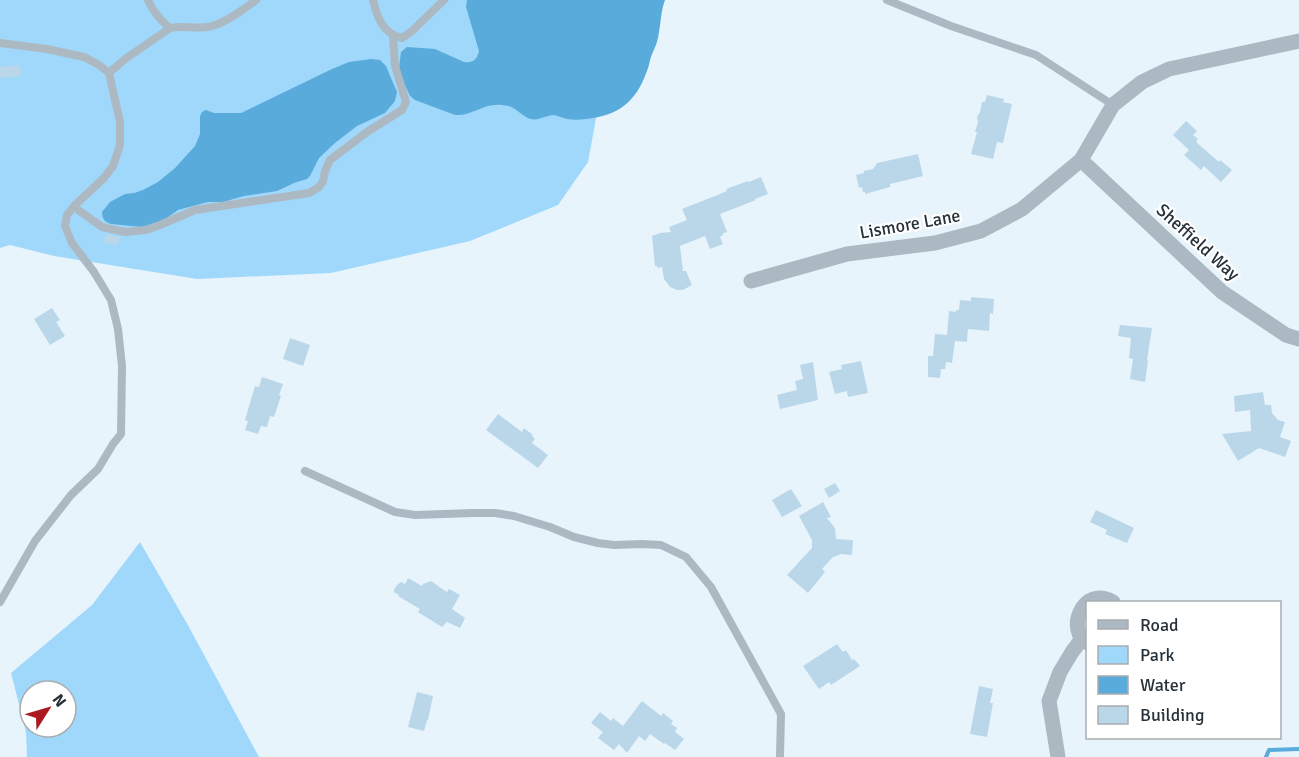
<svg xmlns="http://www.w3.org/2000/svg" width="1299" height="757" viewBox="0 0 1299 757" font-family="Signika,sans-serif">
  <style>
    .green { fill: #a0d8fb; fill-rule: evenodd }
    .water { fill: #59abdb }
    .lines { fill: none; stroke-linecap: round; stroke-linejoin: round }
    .stream { stroke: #59abdb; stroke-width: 4 }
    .building { fill: #bad7ea }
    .service { stroke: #adb9c2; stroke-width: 8 }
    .minor { stroke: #adb9c2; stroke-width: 15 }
    .labels { text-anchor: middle; stroke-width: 4.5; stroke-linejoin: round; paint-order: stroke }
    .street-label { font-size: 18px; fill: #263139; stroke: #fff }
  </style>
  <rect width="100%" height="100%" fill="#e8f4fc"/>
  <g class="green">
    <path d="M 0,0 L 662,0 L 597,113 L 588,162 L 558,205 L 470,241 L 331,273 L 197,279 L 54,256 L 10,245 L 0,248 Z"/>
    <path d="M 140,542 L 189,627 L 259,757 L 27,757 L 26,732 L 11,673 L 92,605 ZM 30,691 L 66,691 L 66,727 L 30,727 Z"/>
  </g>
  <g class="water">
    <path d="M 467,0 L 665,0 C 661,11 661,21 659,32 C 658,40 656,46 652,54 C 650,59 649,66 647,71 C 636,102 618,116 586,119 C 580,120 573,120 567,119 C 563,118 558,116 554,115 C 546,115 539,121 531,119 C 524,118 517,108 508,106 C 485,100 475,116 455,115 L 415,100 L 410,96 L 402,79 L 399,68 L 401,52 L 407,47 L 435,49 L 464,62 C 473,63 477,60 479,51 L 466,7 Z"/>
    <path d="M 371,59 L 380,60 L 386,66 L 397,92 L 395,101 L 385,113 L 357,126 L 335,143 L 319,158 L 310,176 L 307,179 L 294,183 L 277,191 L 244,196 L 223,202 L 208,202 L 178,210 L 164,220 L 142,227 L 111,224 C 105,222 102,219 102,212 L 110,202 L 125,194 L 134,193 L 143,190 L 158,182 L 175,168 L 195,146 L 200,134 L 200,116 L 202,112 L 206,110 L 214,113 L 241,113 L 332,69 L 349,62 Z"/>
  </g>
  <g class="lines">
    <path class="stream" d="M 1266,757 L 1269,750 L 1299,749"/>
  </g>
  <g class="building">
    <path d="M 20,65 L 21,76 L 0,78 L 0,67 Z"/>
    <path d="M 987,95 L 1004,99 L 1003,102 L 1012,104 L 1003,143 L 997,142 L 993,159 L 971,154 L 977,132 L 975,132 L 978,122 L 977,117 L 980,112 L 982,102 L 985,102 Z"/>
    <path d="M 1186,121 L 1197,131 L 1193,135 L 1198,139 L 1196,142 L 1219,162 L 1220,160 L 1232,170 L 1221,182 L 1204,166 L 1201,170 L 1184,155 L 1189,150 L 1173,135 Z"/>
    <path d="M 918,154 L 923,176 L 890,184 L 890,187 L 865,194 L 865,192 L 863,192 L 862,187 L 859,188 L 856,175 L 864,173 L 864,171 L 873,169 L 877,163 Z"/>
    <path d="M 761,177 L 768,194 L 755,199 L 756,200 L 720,214 L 727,232 L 723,233 L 723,235 L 720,237 L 723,244 L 710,249 L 705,236 L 680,246 L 683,271 L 686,271 L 692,285 L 683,290 L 677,290 L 670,287 L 664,279 L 662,267 L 657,268 L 657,266 L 655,266 L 652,236 L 660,233 L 671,232 L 669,227 L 687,220 L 682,209 L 715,196 L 727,191 L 726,189 L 748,181 L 749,182 Z"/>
    <path d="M 106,234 L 120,237 L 117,246 L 103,242 Z"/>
    <path d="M 971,297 L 994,299 L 993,314 L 990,313 L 989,331 L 968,329 L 967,342 L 955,341 L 952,363 L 946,362 L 945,369 L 941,369 L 940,378 L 928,377 L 928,356 L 933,356 L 935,334 L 947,335 L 949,311 L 956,312 L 956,310 L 959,310 L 960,300 L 971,301 Z"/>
    <path d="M 52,308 L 60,320 L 56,322 L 65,336 L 50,345 L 34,319 Z"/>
    <path d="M 1120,325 L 1152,328 L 1147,360 L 1148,361 L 1145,382 L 1130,379 L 1133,359 L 1129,358 L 1131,338 L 1118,336 Z"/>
    <path d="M 290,338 L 310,345 L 303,366 L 283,359 Z"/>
    <path d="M 861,361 L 868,393 L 848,397 L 847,391 L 835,394 L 829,372 L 842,369 L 841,365 Z"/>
    <path d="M 813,362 L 818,400 L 780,409 L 777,395 L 797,390 L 795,381 L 803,379 L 800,365 Z"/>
    <path d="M 262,377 L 283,384 L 279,395 L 281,396 L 274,417 L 270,416 L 267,427 L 261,426 L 258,434 L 245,430 L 248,421 L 245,420 L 255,386 L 259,387 Z"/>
    <path d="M 1263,392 L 1265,405 L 1271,405 L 1272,413 L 1278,420 L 1285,422 L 1280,437 L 1291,441 L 1285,457 L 1259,448 L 1238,461 L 1222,434 L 1251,431 L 1250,410 L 1235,412 L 1234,396 Z"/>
    <path d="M 498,414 L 522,432 L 524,428 L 533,435 L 532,436 L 535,439 L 532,443 L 548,455 L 538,468 L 486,430 Z"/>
    <path d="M 835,483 L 840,491 L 829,498 L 824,489 Z"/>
    <path d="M 791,489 L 802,506 L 782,517 L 772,500 Z"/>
    <path d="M 823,502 L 831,517 L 827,518 L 835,528 L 836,539 L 853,540 L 852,555 L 841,554 L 833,557 L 822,569 L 825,572 L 808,593 L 787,575 L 812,548 L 812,540 L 799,516 Z"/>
    <path d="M 1096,510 L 1134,528 L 1127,543 L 1105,534 L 1107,530 L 1090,522 Z"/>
    <path d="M 408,578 L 422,586 L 423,584 L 431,581 L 447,592 L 449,589 L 460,595 L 452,609 L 465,618 L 460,628 L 447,622 L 442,627 L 418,612 L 420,609 L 398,596 L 399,595 L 394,592 L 394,590 L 397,585 L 401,582 L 405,584 Z"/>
    <path d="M 837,644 L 843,652 L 846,650 L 852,660 L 854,659 L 860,666 L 831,685 L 829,682 L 819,689 L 803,666 Z"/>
    <path d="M 979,686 L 993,689 L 990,703 L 993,703 L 987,737 L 970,734 Z"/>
    <path d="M 417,692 L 433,696 L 428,720 L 427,720 L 424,731 L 408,727 Z"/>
    <path d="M 642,701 L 661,716 L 663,713 L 673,721 L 671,724 L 677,728 L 675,732 L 684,739 L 675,750 L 665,743 L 664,744 L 650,734 L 645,741 L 639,736 L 627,753 L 619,744 L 614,750 L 598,738 L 603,732 L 591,723 L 600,712 L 611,721 L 613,718 L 623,726 Z"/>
  </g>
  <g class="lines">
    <g class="service">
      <path d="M 148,0 C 153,12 160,20 170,28 C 182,25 195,29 207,27 C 222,26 244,9 256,0"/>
      <path d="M 373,0 C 377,17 383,34 402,38 L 412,31 L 444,0"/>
      <path d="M 887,0 L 951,26 L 1036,55 L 1113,105"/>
      <path d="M 0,43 L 47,49 L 84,57 L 99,65 L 109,73 L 125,59 L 170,28"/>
      <path d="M 74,207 L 102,227 L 125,232 L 146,230 L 160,225 L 195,210 L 309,193 L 319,187 L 323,181 L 325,171 L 330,160 L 367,132 L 402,110 L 406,102 L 395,66 L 393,36"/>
      <path d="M 305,471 L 395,512 L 415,515 L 473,513 L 495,513 L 514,516 L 550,527 L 574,537 L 598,543 L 614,545 L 642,544 L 661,545 L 686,557 L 711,587 L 781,714 L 780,757"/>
      <path d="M 0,602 L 35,541 L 71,495 L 98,469 L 113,444 L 121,434 L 122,366 L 118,329 L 111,300 L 94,272 L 72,243 L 65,226 L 67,215 L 75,205 L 103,179 L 113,166 L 120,145 L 120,122 L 109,73"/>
    </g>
    <g class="minor">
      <path d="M 1081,160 L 1222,292 L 1286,335 L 1299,339"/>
      <path d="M 751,281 L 847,254 L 935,243 L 981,231 L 1022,209 L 1081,160 L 1113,105 L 1142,82 L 1169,69 L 1299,41"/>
      <path d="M 1088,643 C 1065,632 1082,584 1113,602"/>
      <path d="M 1058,757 L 1049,701 L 1060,672 L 1072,652 L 1081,640"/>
    </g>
  </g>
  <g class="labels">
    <g class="street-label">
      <text transform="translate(910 224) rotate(-10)" y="6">Lismore Lane</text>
      <text transform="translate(1198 242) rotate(42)" y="6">Sheffield Way</text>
    </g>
  </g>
  <rect x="1086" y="601" width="195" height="138" fill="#ffffff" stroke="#a8adb0" stroke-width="1.5"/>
  <rect x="1098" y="620" width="30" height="9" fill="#adb9c2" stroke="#a8adb0" stroke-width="1.5"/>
  <text x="1140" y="631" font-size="18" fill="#263139">Road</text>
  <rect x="1098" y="646" width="30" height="18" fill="#a0d8fb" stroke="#a8adb0" stroke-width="1.5"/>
  <text x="1140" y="661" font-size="18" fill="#263139">Park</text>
  <rect x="1098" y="676" width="30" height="18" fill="#59abdb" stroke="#a8adb0" stroke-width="1.5"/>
  <text x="1140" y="691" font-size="18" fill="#263139">Water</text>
  <rect x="1098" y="706" width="30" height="18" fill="#bad7ea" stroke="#a8adb0" stroke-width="1.5"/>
  <text x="1140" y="721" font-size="18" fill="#263139">Building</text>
  <g transform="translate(48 709) rotate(53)"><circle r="28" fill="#ffffff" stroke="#a8adb0" stroke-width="1.5"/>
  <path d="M0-4.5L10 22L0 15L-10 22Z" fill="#ac1a1f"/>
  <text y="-9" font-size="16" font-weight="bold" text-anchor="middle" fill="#263139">N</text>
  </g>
</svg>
